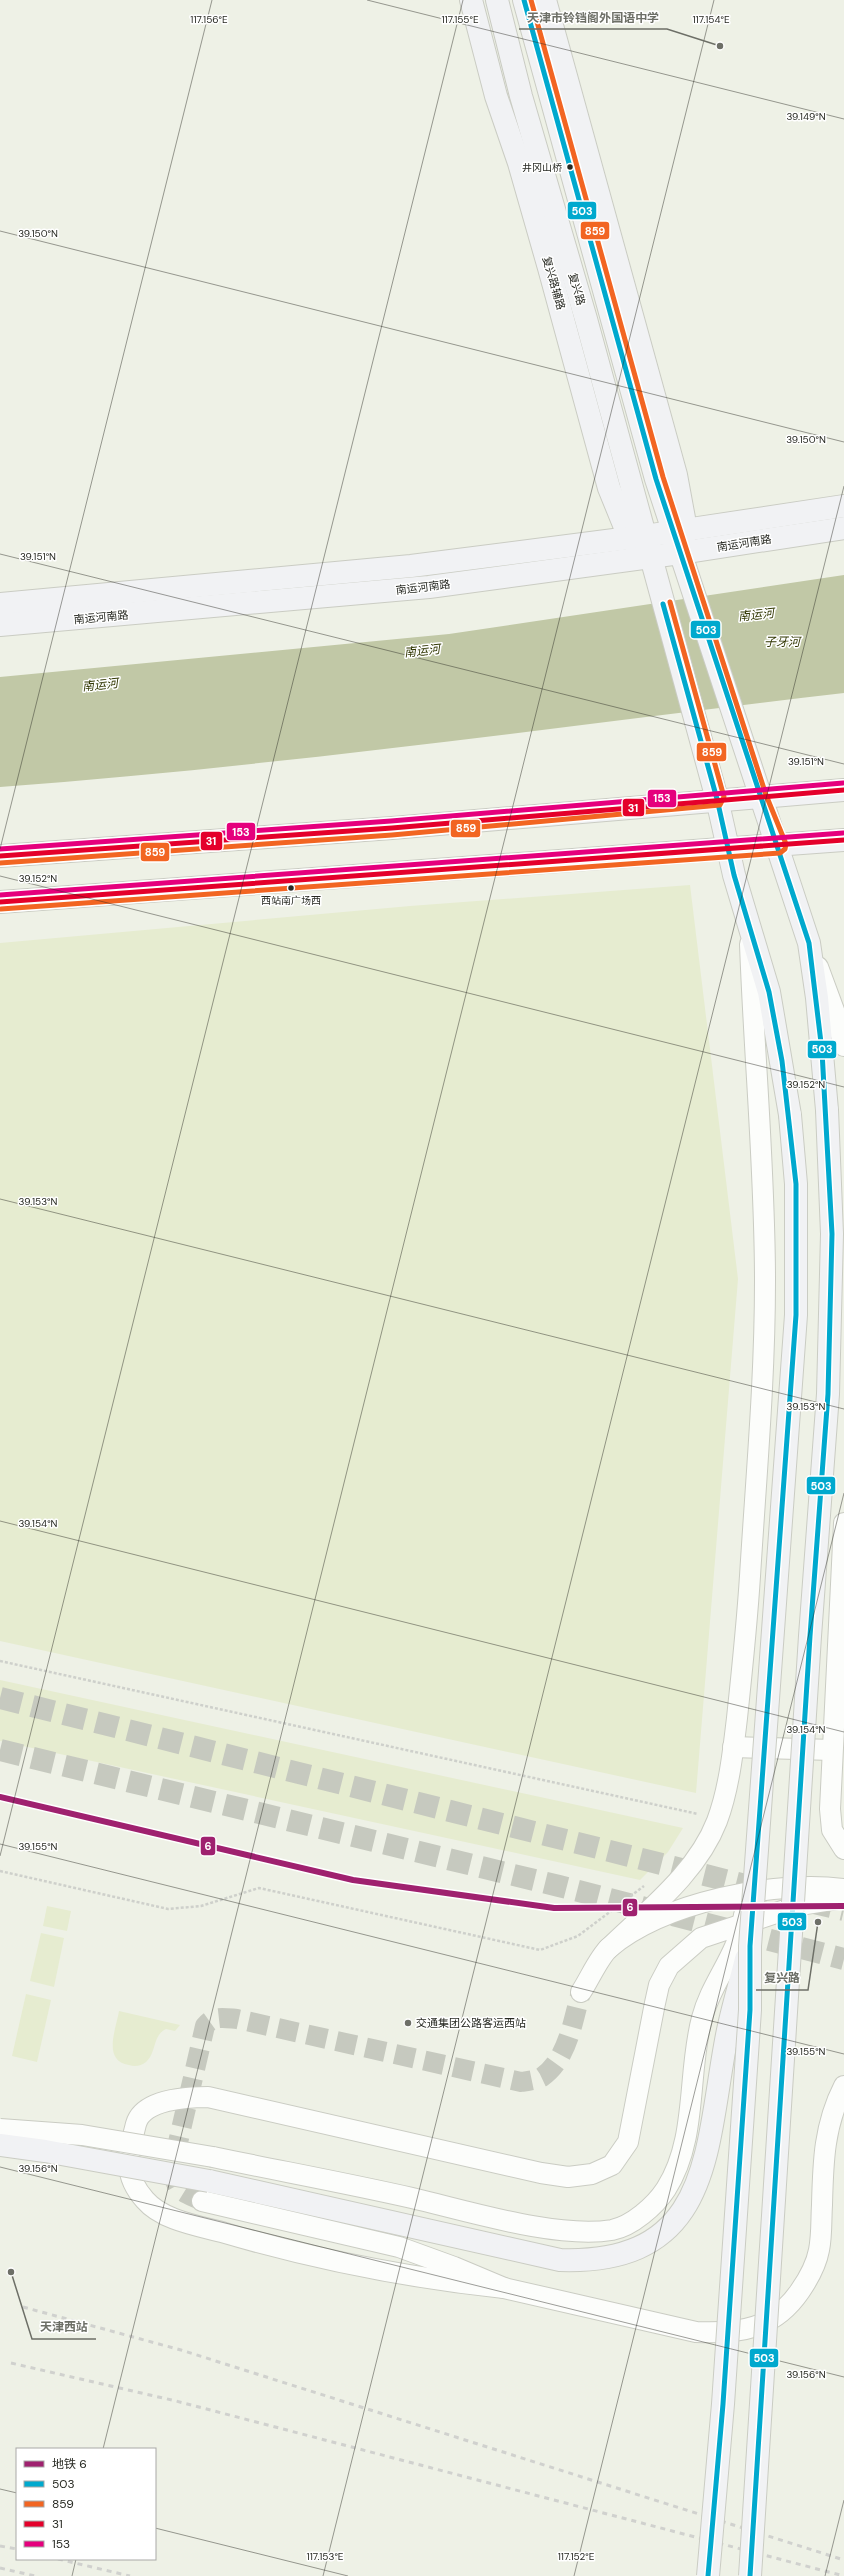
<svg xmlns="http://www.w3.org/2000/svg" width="844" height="2576" viewBox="0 0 844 2576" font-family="'DM Sans','Noto Sans SC',sans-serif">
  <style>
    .green { fill: #e6ecd0 }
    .water { fill: #c1c8a6 }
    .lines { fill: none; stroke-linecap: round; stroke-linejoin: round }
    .street-tunnel { stroke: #c6c9bf; stroke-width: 20; stroke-dasharray: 20 10; stroke-linecap: butt }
    .highway-tunnel { stroke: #c6c9bf; stroke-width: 22; stroke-dasharray: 22 11; stroke-linecap: butt }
    .street-casing { stroke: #caccc3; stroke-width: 22 }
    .secondary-casing { stroke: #caccc3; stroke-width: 24 }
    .path { stroke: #ced0cb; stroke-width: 2.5; stroke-dasharray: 3 2; stroke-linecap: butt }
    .street { stroke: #fcfdfb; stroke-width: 20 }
    .secondary { stroke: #f1f2f4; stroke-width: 22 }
    .rail { stroke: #d0d1ce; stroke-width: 3; stroke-dasharray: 5 5; stroke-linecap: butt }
    .street-bridge-casing { stroke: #caccc3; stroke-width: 22; stroke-linecap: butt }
    .secondary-bridge-casing { stroke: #caccc3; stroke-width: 24; stroke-linecap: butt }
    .street-bridge { stroke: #fcfdfb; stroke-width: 20 }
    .secondary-bridge { stroke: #f1f2f4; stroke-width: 22 }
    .bus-1-casing { stroke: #fff; stroke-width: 8 }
    .bus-2-casing { stroke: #fff; stroke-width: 8 }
    .bus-3-casing { stroke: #fff; stroke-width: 8 }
    .bus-4-casing { stroke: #fff; stroke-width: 8 }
    .bus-1 { stroke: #00a9ce; stroke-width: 5 }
    .bus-2 { stroke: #f26522; stroke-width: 5 }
    .bus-3 { stroke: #e4002b; stroke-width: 5 }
    .bus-4 { stroke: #e5007d; stroke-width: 5 }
    .metro-1-casing { stroke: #fff; stroke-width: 9 }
    .metro-1 { stroke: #9f216f; stroke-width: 6 }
    .ticks { fill: none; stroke: #272922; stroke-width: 1; stroke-opacity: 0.45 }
    .bus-dot { fill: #272922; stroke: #fff; stroke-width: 1.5 }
    .poi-dot { fill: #6d6f67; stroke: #fff; stroke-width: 1.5 }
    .labels { text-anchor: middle; stroke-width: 3; stroke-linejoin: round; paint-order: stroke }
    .bus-label { font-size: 10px; fill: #272922; stroke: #fff; text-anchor: end }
    .street-label { font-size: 11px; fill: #272922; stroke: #fff }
    .poi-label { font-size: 11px; fill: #272922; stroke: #fff; text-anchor: start }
    .water-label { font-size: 12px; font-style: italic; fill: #303601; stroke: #fff }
    .ticks-label { font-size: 10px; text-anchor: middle; fill: #272922; stroke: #fff; stroke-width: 3; stroke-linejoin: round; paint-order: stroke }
    .leader { fill: none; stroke: #6d6f67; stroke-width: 1.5 }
    .callout-dot { fill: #6d6f67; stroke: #fff; stroke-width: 1.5 }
    .callout-label { font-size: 12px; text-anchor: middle; font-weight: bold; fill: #6d6f67; stroke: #fff; stroke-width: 3; stroke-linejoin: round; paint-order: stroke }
    .line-badge { stroke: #fff; stroke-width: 1.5 }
    .badge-label { font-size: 11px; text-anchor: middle; font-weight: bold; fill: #fff }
  </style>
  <rect width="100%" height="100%" fill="#eef1e6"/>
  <g class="green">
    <path d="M 690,885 L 738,1279 L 696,1793 L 0,1641 L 0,943 L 410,906 Z"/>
    <path d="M 0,1680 L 683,1828 L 668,1852 L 640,1880 L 0,1741 Z"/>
    <path d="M 47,1906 L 71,1911 L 67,1931 L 43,1926 Z"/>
    <path d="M 41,1933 L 64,1938 L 54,1987 L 30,1981 Z"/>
    <path d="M 26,1994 L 51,2000 L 37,2062 L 12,2056 Z"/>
    <path d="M 119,2011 L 180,2025 L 175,2031 L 166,2029 C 152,2036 157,2052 146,2062 C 141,2066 135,2067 129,2065 C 102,2061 116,2029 119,2011 Z"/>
  </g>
  <path class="water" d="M 844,575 L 844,693 C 563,726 282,766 0,787 L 0,677 L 449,634 Z"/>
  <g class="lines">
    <path class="street-tunnel" d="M 202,2201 C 179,2190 174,2191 173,2164 L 205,2026 C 213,2015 225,2018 237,2019 L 521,2082 C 527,2081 536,2080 542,2077 C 568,2059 573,2020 581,1992"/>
    <g class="highway-tunnel">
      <path d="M 0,1698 L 769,1891"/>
      <path d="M 0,1750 L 559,1886 L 844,1959"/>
      <path d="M 810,1902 L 844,1910"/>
    </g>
    <g class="street-casing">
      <g id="street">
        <path d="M 818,967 L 835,1013 L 844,1046"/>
        <path d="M 844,1523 L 830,1809 L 832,1830 L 844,1849"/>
        <path d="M 733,1747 L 832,1750"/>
        <path d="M 608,1949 C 647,1911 697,1873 717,1821 C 729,1789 733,1752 737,1718 C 742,1671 747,1624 750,1576 C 756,1478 765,1380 765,1281 C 765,1169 754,1056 750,944"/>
        <path d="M 581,1992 C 589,1980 599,1957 609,1948 C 664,1902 774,1880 844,1889"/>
        <path d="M 213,2157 C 280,2171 346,2183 412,2198 C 468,2211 557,2239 612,2230 C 632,2226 655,2206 666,2189 C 698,2139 687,2073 702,2018 C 712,1980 738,1956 744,1915"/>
        <path d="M 202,2201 L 399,2247 L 454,2267 L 504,2288 L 696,2332 C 740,2334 774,2329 800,2291 C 809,2278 816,2266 819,2250 C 822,2235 821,2220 822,2205 C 823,2162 824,2125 844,2086"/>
        <path d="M 504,2288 C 409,2278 317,2260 225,2233 C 200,2226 163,2221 145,2200 C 122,2174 128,2155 136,2124 C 143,2099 188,2097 208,2097 L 541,2173 L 568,2177 L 592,2174 L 612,2165 L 628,2142 L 655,2003 L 659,1985 L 669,1966 L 701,1938 L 800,1905 L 844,1898"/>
      </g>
    </g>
    <g class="secondary-casing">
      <g id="secondary">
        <path d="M 471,0 L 496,96 L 519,163 L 549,268 L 609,488 L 629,537 L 640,547"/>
        <path d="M 497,0 L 521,96 L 586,319 L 717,799 L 734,875 L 769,992 L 790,1115"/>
        <path d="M 524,0 L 656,479 L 809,943 L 817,998 L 827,1110"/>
        <path d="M 545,0 L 676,475 L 686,529 L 683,542"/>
        <path d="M 0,604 L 411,566 L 645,536 L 844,506"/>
        <path d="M 0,625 L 429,587 L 680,553 L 844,528"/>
        <path d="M 0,856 L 392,828 L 844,790"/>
        <path d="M 0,902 L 844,840"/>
        <path d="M 209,2181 L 560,2260 C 714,2265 705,2148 727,2035 C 732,2009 740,1984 746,1959"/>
      </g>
    </g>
    <g class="path">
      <path d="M 0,1661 L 698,1814"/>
      <path d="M 0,1871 L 168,1909 L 201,1906 L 259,1888 L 540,1950 L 578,1936 L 644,1886"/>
    </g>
    <use href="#street" class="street"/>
    <use href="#secondary" class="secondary"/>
    <g class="rail">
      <path d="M 23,2307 L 181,2350 L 844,2560"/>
      <path d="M 11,2363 L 176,2401 L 844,2576"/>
      <path d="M 0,2546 L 17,2549"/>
      <path d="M 58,2559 L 130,2576"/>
      <path d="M 0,2568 L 35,2576"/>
    </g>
    <g class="street-bridge-casing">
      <path id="street-bridge" d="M 0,2129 L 82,2135 L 213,2157"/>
    </g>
    <g class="secondary-bridge-casing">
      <g id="secondary-bridge">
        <path d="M 0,2145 L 45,2151 L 209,2181"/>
        <path d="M 708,2576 L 723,2404 L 750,2010 L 750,1946 L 796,1315 L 796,1184 L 790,1115"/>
        <path d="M 750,2576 L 810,1636 L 828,1394 L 832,1234 L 827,1110"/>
      </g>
    </g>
    <use href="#street-bridge" class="street-bridge"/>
    <use href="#secondary-bridge" class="secondary-bridge"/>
    <g class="bus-1-casing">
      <g id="bus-1">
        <path d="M 524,0 L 656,479 L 809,943 L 822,1051 L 832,1234 L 828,1394 L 810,1636 L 750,2576"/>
        <path d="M 663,604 L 717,799 L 734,875 L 769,992 L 782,1061 L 796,1184 L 796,1315 L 750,1946 L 750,2010 L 723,2404 L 708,2576"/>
      </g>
    </g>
    <g class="bus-2-casing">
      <g id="bus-2">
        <path d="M 0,863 L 392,835 L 720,805 L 724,797 L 670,602"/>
        <path d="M 1,909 L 780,853 L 785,849 L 786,844 L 766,795 L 663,477 L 531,0"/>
      </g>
    </g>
    <g class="bus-3-casing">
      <g id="bus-3">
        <path d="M 0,856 L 392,828 L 844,790"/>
        <path d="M 0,902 L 844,840"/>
      </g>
    </g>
    <g class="bus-4-casing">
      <g id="bus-4">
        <path d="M 0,849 L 391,821 L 843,783"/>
        <path d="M 0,895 L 843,833"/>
      </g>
    </g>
    <use href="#bus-1" class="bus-1"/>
    <use href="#bus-2" class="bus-2"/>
    <use href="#bus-3" class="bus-3"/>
    <use href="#bus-4" class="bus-4"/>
    <g class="metro-1-casing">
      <path id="metro-1" d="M 0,1797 L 353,1880 L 554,1908 L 844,1906"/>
    </g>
    <use href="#metro-1" class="metro-1"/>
  </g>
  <path class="ticks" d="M 367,0 L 844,119M 0,231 L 844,442M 0,554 L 844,764M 0,849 L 212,0M 0,876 L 844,1087M 0,1199 L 844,1409M 0,1521 L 844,1732M 0,1844 L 844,2054M 0,1856 L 463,0M 0,2167 L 844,2377M 103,2449 L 714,0M 0,2489 L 17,2493M 155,2528 L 348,2576M 72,2576 L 76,2559M 323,2576 L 844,486M 574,2576 L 844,1493M 825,2576 L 844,2500"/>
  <g class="bus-dot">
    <circle cx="570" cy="167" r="3.5"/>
    <circle cx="291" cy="888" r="3.5"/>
  </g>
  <circle class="poi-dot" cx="408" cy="2023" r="4"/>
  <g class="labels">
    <g class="bus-label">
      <text x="562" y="171">井冈山桥</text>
      <text x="291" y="904" text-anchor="middle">西站南广场西</text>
    </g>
    <g class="street-label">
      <text transform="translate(554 283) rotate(74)" y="4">复兴路辅路</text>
      <text transform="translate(577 289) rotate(74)" y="4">复兴路</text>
      <text transform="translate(744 543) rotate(-9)" y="4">南运河南路</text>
      <text transform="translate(423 587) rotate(-7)" y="4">南运河南路</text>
      <text transform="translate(101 617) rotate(-5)" y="4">南运河南路</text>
    </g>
    <g class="poi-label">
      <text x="416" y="2027">交通集团公路客运西站</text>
    </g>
    <g class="water-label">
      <text transform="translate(756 615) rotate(-6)" y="4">南运河</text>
      <text x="782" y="646">子牙河</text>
      <text transform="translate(422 651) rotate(-6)" y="4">南运河</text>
      <text transform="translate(100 685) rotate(-6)" y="4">南运河</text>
    </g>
  </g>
  <g class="ticks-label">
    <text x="209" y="23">117.156°E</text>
    <text x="460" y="23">117.155°E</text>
    <text x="711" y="23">117.154°E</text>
    <text x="806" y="120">39.149°N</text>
    <text x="38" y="237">39.150°N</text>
    <text x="806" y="443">39.150°N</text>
    <text x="38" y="560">39.151°N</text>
    <text x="806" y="765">39.151°N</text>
    <text x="38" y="882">39.152°N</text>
    <text x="806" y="1088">39.152°N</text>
    <text x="38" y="1205">39.153°N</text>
    <text x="806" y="1410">39.153°N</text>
    <text x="38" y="1527">39.154°N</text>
    <text x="806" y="1733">39.154°N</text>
    <text x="38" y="1850">39.155°N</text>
    <text x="806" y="2055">39.155°N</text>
    <text x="38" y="2172">39.156°N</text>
    <text x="806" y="2378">39.156°N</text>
    <text x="325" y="2560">117.153°E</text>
    <text x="576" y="2560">117.152°E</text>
  </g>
  <path class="leader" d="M720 46L667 29H519M818 1922L808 1990H756M11 2272L32 2339H96"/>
  <g class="callout-dot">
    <circle cx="720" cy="46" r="4"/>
    <circle cx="818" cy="1922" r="4"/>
    <circle cx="11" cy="2272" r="4"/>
  </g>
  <g class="callout-label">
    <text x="593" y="22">天津市铃铛阁外国语中学</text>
    <text x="782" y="1982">复兴路</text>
    <text x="64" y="2331">天津西站</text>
  </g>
  <g class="line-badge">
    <rect x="567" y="201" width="30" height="19" rx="4" fill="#00a9ce"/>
    <rect x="580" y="221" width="30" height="19" rx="4" fill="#f26522"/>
    <rect x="690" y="620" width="31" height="19" rx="4" fill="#00a9ce"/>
    <rect x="696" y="742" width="31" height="20" rx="4" fill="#f26522"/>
    <rect x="647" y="789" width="30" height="19" rx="4" fill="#e5007d"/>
    <rect x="622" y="798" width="23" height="19" rx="4" fill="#e4002b"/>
    <rect x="450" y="819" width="31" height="19" rx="4" fill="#f26522"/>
    <rect x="226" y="822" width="30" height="19" rx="4" fill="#e5007d"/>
    <rect x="200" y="831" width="23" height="20" rx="4" fill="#e4002b"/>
    <rect x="140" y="842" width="30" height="20" rx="4" fill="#f26522"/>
    <rect x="807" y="1040" width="30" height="19" rx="4" fill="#00a9ce"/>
    <rect x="806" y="1476" width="30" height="19" rx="4" fill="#00a9ce"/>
    <rect x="200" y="1836" width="16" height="20" rx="4" fill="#9f216f"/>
    <rect x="622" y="1898" width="16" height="19" rx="4" fill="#9f216f"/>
    <rect x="777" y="1912" width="30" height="19" rx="4" fill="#00a9ce"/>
    <rect x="749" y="2348" width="30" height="20" rx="4" fill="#00a9ce"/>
  </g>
  <g class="badge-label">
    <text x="582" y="215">503</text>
    <text x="595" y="235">859</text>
    <text x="706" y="634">503</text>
    <text x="712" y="756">859</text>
    <text x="662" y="802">153</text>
    <text x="633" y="812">31</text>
    <text x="466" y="832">859</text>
    <text x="241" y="836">153</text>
    <text x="211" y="845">31</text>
    <text x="155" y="856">859</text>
    <text x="822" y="1053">503</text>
    <text x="821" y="1490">503</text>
    <text x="208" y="1850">6</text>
    <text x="630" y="1911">6</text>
    <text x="792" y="1926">503</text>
    <text x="764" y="2362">503</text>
  </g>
  <rect x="16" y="2448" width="140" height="112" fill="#ffffff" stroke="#a9a9a7"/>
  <rect x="24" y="2461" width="20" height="6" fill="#9f216f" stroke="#a9a9a7"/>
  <text x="52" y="2468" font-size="12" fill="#272922">地铁 6</text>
  <rect x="24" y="2481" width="20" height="6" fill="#00a9ce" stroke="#a9a9a7"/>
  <text x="52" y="2488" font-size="12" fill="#272922">503</text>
  <rect x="24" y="2501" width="20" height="6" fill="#f26522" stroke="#a9a9a7"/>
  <text x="52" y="2508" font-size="12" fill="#272922">859</text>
  <rect x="24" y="2521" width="20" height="6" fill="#e4002b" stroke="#a9a9a7"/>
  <text x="52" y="2528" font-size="12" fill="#272922">31</text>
  <rect x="24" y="2541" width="20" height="6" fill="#e5007d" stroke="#a9a9a7"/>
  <text x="52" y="2548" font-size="12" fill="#272922">153</text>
</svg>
